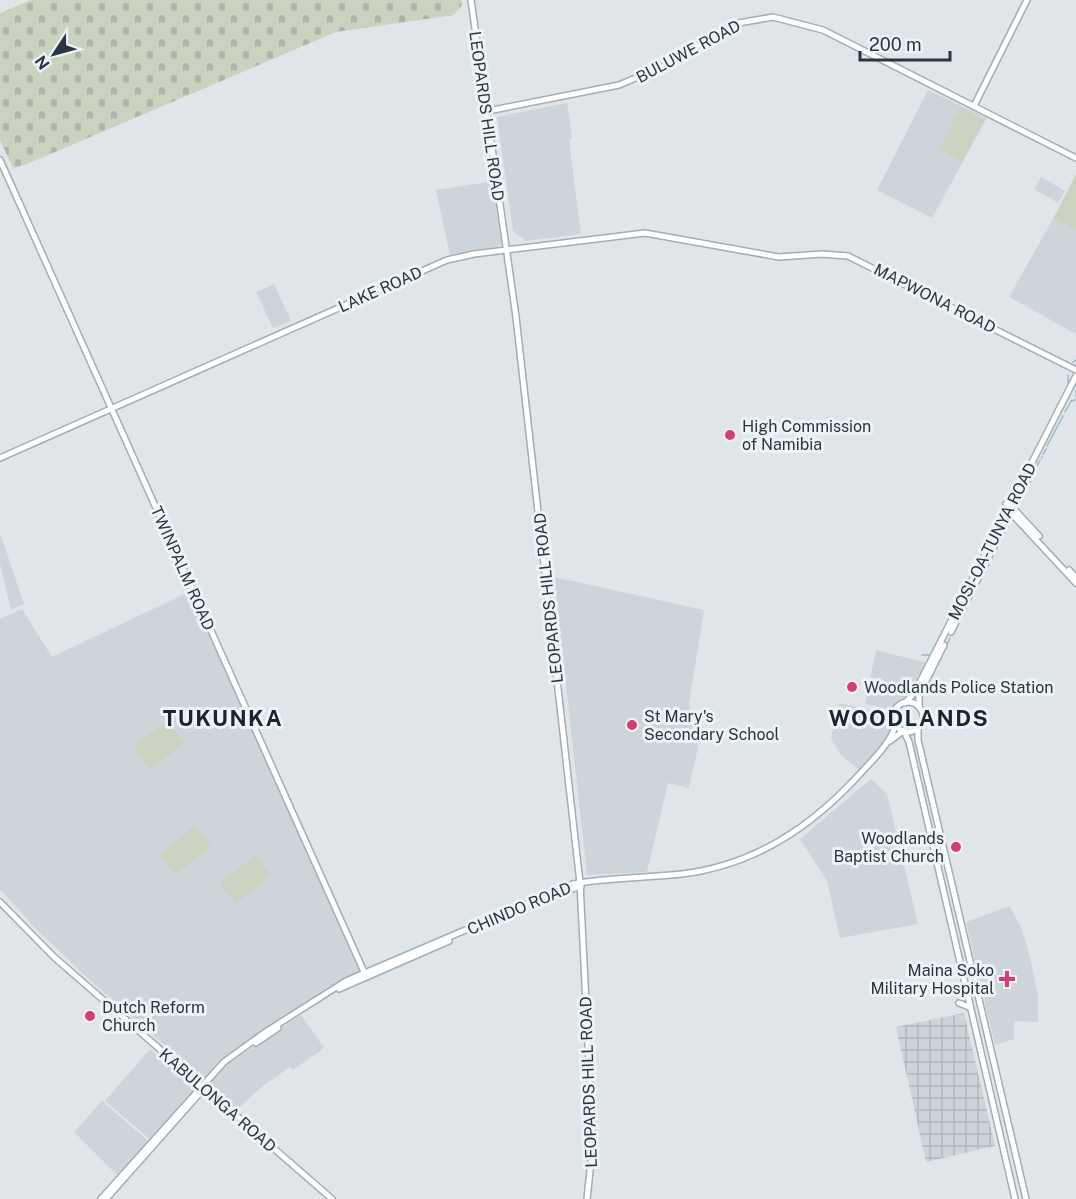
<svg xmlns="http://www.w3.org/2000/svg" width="1076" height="1199" viewBox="0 0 1076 1199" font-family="'Public Sans',sans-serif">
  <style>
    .built { fill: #cdd5db }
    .industrial { fill: url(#industrial-grid) }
    .grass { fill: #c9d3c0 }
    .cemetery { fill: url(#cemetery-stones) }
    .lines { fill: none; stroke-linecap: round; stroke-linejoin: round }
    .stream { stroke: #98bbcb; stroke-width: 1.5 }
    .secondary-casing { stroke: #a4adb3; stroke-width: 8 }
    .secondary { stroke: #fff; stroke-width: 5 }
    .poi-dot { fill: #d43e73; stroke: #eef3f6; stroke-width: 2 }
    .labels { text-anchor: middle; stroke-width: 6; stroke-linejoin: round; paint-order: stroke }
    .street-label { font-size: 16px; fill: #273641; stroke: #eef3f6 }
    .poi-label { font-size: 16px; fill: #273641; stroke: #eef3f6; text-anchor: start }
    .district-label { font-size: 22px; font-weight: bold; letter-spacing: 1.5px; fill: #192631; stroke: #eef3f6 }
  </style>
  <defs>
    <pattern id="industrial-grid" width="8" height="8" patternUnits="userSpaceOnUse" patternTransform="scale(1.5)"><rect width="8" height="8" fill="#cdd5db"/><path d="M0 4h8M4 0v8" fill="none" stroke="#b0b7bd"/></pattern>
    <pattern id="cemetery-stones" width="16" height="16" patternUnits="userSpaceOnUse" patternTransform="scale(1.5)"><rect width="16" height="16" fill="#c9d3c0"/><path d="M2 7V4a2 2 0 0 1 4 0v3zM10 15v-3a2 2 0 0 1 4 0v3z" fill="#adb6a6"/></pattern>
  </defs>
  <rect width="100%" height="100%" fill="#dfe5e9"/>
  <g class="built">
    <path d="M 928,90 L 987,118 L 932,218 L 877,190 Z"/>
    <path d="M 567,103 L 572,138 L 569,140 L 581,234 L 526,241 L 513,231 L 497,117 Z"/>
    <path d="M 1041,177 L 1065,191 L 1058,203 L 1034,189 Z"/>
    <path d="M 495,181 L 504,241 L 496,248 L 450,255 L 436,190 Z"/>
    <path d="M 1053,219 L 1076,230 L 1076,334 L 1009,297 Z"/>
    <path d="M 274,284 L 291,321 L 273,328 L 256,292 Z"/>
    <path d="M 0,533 L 24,604 L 11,610 L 0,564 Z"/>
    <path d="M 554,577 L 704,610 L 689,704 L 698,747 L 689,788 L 668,783 L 647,872 L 587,875 Z"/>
    <path d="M 189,592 L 197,609 L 195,610 L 203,622 L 360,971 L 359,975 L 328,987 L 222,1060 L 204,1079 L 93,983 L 36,929 L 0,889 L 0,619 L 22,609 L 52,657 Z"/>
    <path d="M 876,650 L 927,663 L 908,697 L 889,709 L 865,704 Z"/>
    <path d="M 839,703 L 884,713 L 894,725 L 893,734 L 861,772 L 840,754 L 831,738 Z"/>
    <path d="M 871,779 L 887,794 L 918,924 L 840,938 L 827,881 L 800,839 Z"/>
    <path d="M 1010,906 L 1022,930 L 1031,961 L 1038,996 L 1038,1022 L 1014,1021 L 1014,1039 L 995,1045 L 966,922 Z"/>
    <path d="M 301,1015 L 324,1048 L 293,1070 L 290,1067 L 260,1088 L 235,1112 L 206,1088 L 223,1067 Z"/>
    <path d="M 150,1049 L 195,1089 L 151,1140 L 105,1101 Z"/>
    <path d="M 102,1101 L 148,1141 L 118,1176 L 74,1132 Z"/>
  </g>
  <path class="industrial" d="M 964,1013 L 995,1146 L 926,1162 L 896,1027 Z"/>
  <g class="grass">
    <path d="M 961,108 L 984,120 L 962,161 L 939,149 Z"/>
    <path d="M 1076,174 L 1076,230 L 1053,219 Z"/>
    <path d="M 168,720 L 184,743 L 150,770 L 134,746 Z"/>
    <path d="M 195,826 L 211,846 L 175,875 L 159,855 Z"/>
    <path d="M 255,855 L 271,875 L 236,904 L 220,884 Z"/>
  </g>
  <path class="cemetery" d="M 31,0 L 461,0 L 462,5 L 454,15 L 336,32 L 27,164 L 13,168 L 0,140 L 0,13 Z"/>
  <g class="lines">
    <g class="stream">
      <path d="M 1073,362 L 1076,360"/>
      <path d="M 1068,387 L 1068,375"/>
      <path d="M 1076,390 L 1076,396"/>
      <path d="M 1065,412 L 1071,401 L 1075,400"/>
      <path d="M 1047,446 L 1063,416"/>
      <path d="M 1043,454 L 1046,449"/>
      <path d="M 1042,458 L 1042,457"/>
      <path d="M 1031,478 L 1040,460"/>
      <path d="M 1001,517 L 1003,505"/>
      <path d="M 946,646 L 950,638"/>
      <path d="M 922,655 L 930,655"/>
      <path d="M 921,704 L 925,711"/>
      <path d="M 926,714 L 931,725"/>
    </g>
    <g class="secondary-casing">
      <g id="secondary">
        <path d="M 471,0 L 516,317 L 580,883 L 593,1143 L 587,1199"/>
        <path d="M 974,106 L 1027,0"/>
        <path d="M 488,111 L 619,85 L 664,66 L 733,24 L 773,17 L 823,30 L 1076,158"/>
        <path d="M 0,160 L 365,974"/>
        <path d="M 0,458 L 447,260 L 474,254 L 645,233 L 779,257 L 822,254 L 848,256 L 1076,370"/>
        <path d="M 1006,504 L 1011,513 L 1076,583"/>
        <path d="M 1012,507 L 1039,536"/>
        <path d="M 1069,570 L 1076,578"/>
        <path d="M 951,632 L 1028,479"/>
        <circle cx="908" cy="717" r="15"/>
        <path d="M 905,703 L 915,692 L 1076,376"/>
        <path d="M 919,706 L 919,695 L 944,645"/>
        <path d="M 918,728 L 918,740 L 1026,1199"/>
        <path d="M 904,731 L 909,742 L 1015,1199"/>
        <path d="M 890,741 L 903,731"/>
        <path d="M 545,899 L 581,886"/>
        <path d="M 0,902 L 54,957 L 332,1199"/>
        <path d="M 339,989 L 449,941"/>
        <path d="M 959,1003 L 969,1007"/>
        <path d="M 256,1043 L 278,1028"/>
        <path d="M 101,1199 L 224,1062 L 264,1033 L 346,981 L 573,884 C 609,877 646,878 682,874 C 754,865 810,828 858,776 C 868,765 895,739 895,724"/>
        <path d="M 106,1199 L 206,1086"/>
      </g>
    </g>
    <use href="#secondary" class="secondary"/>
  </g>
  <g class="poi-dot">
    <circle cx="730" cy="435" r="6"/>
    <circle cx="852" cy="687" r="6"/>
    <circle cx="632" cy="725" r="6"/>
    <circle cx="956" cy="847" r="6"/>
    <path d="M1004 970h6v6h6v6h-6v6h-6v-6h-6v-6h6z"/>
    <circle cx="90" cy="1016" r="6"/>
  </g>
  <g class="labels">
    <g class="street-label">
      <text transform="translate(688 51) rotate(-28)" y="6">BULUWE ROAD</text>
      <text transform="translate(487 116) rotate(82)" y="6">LEOPARDS HILL ROAD</text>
      <text transform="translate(380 289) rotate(-24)" y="6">LAKE ROAD</text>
      <text transform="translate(935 298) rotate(27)" y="6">MAPWONA ROAD</text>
      <text transform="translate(992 541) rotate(-63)" y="6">MOSI-OA-TUNYA ROAD</text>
      <text transform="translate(183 568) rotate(66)" y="6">TWINPALM ROAD</text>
      <text transform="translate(548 598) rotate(-96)" y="6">LEOPARDS HILL ROAD</text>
      <text transform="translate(519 908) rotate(-23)" y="6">CHINDO ROAD</text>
      <text transform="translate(588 1082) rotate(-92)" y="6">LEOPARDS HILL ROAD</text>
      <text transform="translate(218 1100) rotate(41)" y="6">KABULONGA ROAD</text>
    </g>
    <g class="poi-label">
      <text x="742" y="432">High Commission<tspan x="742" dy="18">of Namibia</tspan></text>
      <text x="864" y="693">Woodlands Police Station</text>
      <text x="644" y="722">St Mary's<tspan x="644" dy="18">Secondary School</tspan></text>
      <text x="944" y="844" text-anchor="end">Woodlands<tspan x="944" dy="18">Baptist Church</tspan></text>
      <text x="994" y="976" text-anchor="end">Maina Soko<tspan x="994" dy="18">Military Hospital</tspan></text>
      <text x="102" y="1013">Dutch Reform<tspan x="102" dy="18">Church</tspan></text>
    </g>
    <g class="district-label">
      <text x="223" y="726">TUKUNKA</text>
      <text x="909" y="726">WOODLANDS</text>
    </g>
  </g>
  <g transform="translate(54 54) rotate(234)" stroke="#eef3f6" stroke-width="4.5" paint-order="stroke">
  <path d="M0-4.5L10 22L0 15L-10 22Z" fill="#273641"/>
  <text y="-9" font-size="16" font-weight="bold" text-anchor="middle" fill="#273641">N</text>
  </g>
  <path d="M860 51v9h90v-9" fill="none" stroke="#273641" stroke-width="3"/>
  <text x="869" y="51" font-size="18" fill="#273641" stroke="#eef3f6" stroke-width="4.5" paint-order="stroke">200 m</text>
</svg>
